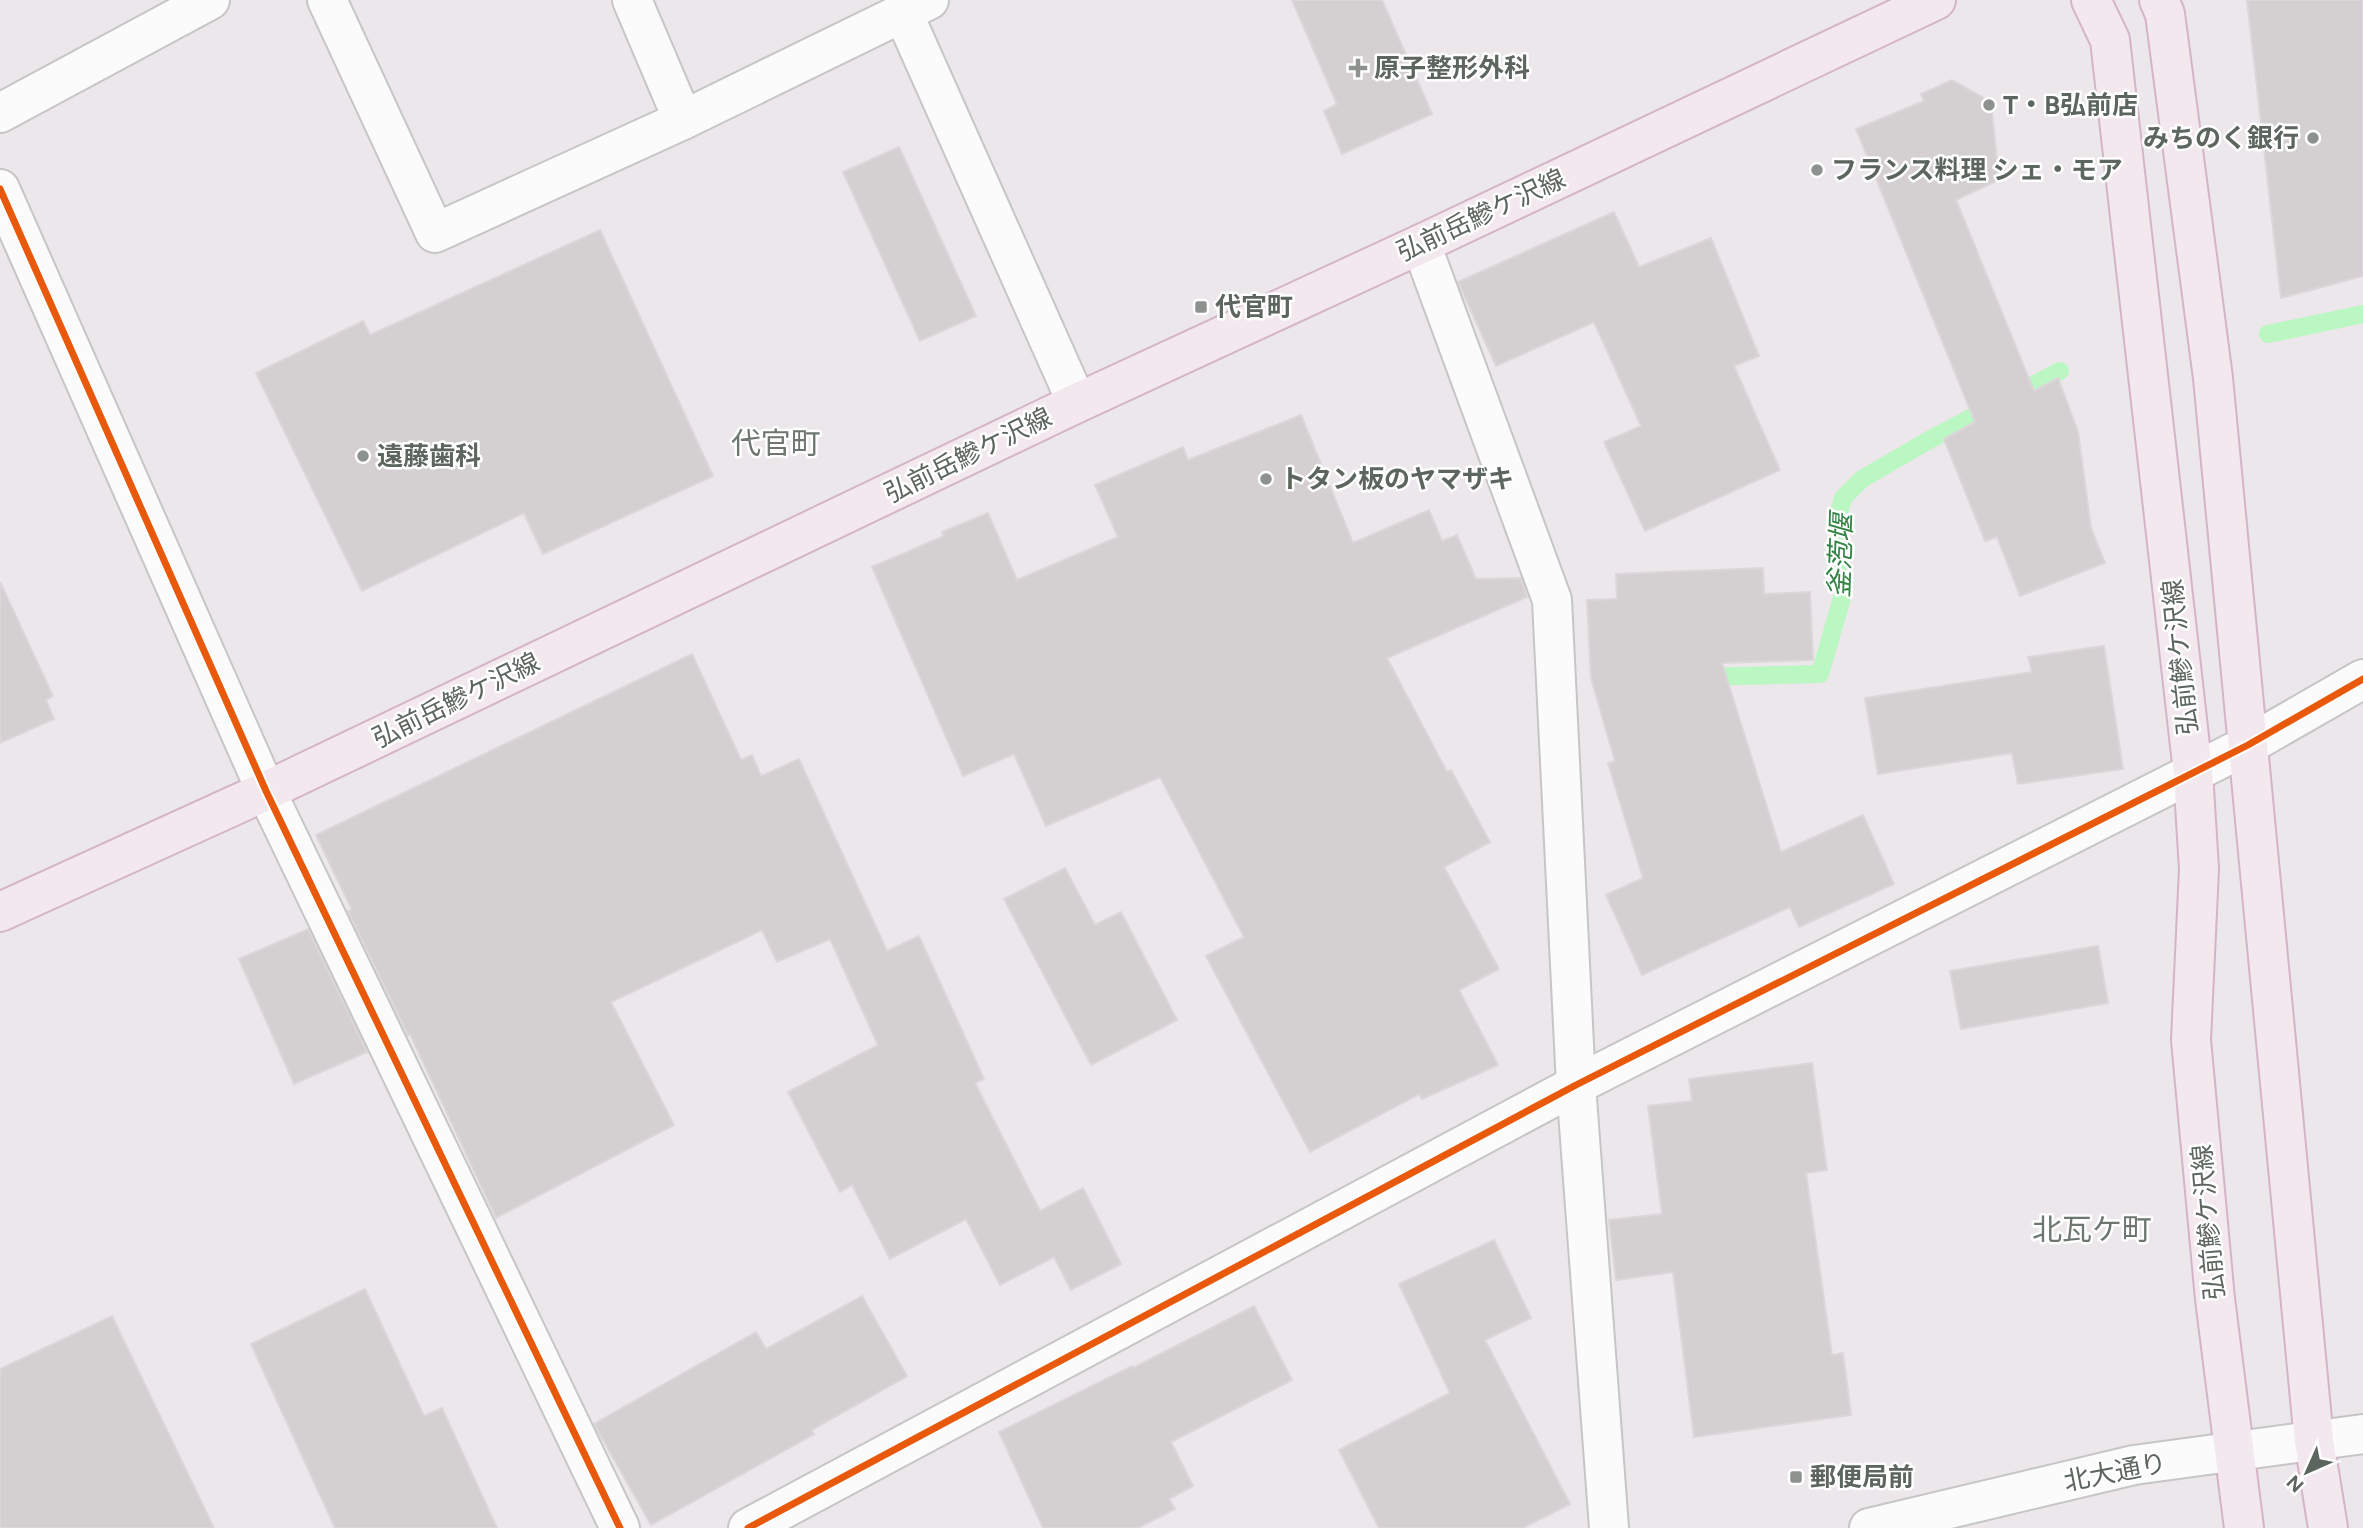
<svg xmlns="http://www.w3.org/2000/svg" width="2363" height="1528" viewBox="0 0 2363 1528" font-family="Figtree,'Noto Sans JP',sans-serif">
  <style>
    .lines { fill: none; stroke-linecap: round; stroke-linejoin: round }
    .stream { stroke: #baf7c2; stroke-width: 18 }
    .building { fill: #d4d0d2; stroke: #dcd6da; stroke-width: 2 }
    .street-casing { stroke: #c5c6c5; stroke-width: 42 }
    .secondary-casing { stroke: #c6c6c5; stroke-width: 42 }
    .primary-casing { stroke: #d4b4c7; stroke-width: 42 }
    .street { stroke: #fcfbfc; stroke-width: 38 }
    .secondary { stroke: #fcfbfc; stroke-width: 38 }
    .primary { stroke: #f3e8ed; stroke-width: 38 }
    .cycleway-casing { stroke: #fff; stroke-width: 11 }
    .cycleway { stroke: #e8590c; stroke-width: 7 }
    .poi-dot { fill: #8e928f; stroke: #fff; stroke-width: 2.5 }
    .labels { text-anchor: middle; stroke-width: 5; stroke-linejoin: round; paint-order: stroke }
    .poi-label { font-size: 26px; font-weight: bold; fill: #5c655e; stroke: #fff; text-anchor: start }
    .street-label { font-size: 26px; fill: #5c655e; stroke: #fff }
    .water-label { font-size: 28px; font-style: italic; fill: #338445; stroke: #fff }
    .quarter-label { font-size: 30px; fill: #6d776f; stroke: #fff }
  </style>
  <rect width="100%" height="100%" fill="#ece7ea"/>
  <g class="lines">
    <g class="stream">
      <path d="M 2268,334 L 2363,314"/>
      <path d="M 1704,677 L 1820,674 L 1844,591 L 1837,521 L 1843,498 L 1862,479 L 1929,440 L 2060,371"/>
    </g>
  </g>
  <g class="building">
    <path d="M 1292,0 L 1382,0 L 1432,114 L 1342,154 L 1324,111 L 1337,104 Z"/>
    <path d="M 2247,0 L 2363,0 L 2363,276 L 2281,298 Z"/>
    <path d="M 1952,80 L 1991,102 L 1999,180 L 1956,200 L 2034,391 L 2058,378 L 2078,432 L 2091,528 L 2105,563 L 2020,596 L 1997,537 L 1985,541 L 1944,439 L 1975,422 L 1856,129 L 1924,101 L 1921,94 Z"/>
    <path d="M 899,147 L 976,316 L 920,341 L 843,172 Z"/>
    <path d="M 1614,212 L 1639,267 L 1711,238 L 1759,356 L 1734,366 L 1780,470 L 1645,531 L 1604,442 L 1641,426 L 1594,322 L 1496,366 L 1458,282 Z"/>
    <path d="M 600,230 L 713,476 L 543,554 L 524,513 L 362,591 L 256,373 L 363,321 L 370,335 Z"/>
    <path d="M 1301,415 L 1353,543 L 1429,510 L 1442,541 L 1457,535 L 1476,579 L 1521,578 L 1527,597 L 1387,658 L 1447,772 L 1451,770 L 1490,842 L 1444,867 L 1499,969 L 1459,990 L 1498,1065 L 1422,1099 L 1419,1094 L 1310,1152 L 1206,956 L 1244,937 L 1160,777 L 1046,826 L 1014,754 L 963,776 L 872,567 L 944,536 L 942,532 L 988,513 L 1017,580 L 1118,537 L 1095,485 L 1183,447 L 1188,460 Z"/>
    <path d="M 1763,568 L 1764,594 L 1810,592 L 1813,660 L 1722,663 L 1781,852 L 1863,815 L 1894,884 L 1799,927 L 1790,907 L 1642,975 L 1606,895 L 1643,878 L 1608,763 L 1615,761 L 1591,678 L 1587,600 L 1617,599 L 1616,574 Z"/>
    <path d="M 0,582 L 53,696 L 46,700 L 54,719 L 0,743 Z"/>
    <path d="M 2104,646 L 2123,769 L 2018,784 L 2012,753 L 1878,774 L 1865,698 L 2032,672 L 2028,657 Z"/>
    <path d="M 692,654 L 741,760 L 752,755 L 761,776 L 799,759 L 887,951 L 919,936 L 984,1079 L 975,1083 L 1040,1211 L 1083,1188 L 1121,1264 L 1071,1290 L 1054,1257 L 1000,1285 L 966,1219 L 890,1259 L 852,1185 L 840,1192 L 788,1092 L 878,1045 L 830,939 L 777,962 L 762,930 L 611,1002 L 674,1125 L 496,1218 L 410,1034 L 408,1035 L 348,911 L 352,910 L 316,835 Z"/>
    <path d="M 1065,868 L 1095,925 L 1121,912 L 1177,1020 L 1091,1065 L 1004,899 Z"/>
    <path d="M 308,929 L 367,1052 L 294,1084 L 239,959 Z"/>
    <path d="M 2098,946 L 2108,1003 L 1961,1029 L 1950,971 Z"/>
    <path d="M 1812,1063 L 1827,1170 L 1806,1173 L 1832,1355 L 1843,1353 L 1851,1415 L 1694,1437 L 1673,1272 L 1616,1280 L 1609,1220 L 1662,1214 L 1648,1106 L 1692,1101 L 1689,1079 Z"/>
    <path d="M 1494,1240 L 1531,1318 L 1485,1340 L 1570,1504 L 1523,1528 L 1379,1528 L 1339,1450 L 1450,1393 L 1399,1284 Z"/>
    <path d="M 365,1289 L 424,1416 L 442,1408 L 497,1528 L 335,1528 L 251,1344 Z"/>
    <path d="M 862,1296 L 907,1376 L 812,1430 L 814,1434 L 651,1525 L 594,1424 L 756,1332 L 766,1349 Z"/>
    <path d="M 1254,1306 L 1292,1380 L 1171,1442 L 1193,1486 L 1169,1499 L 1175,1509 L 1138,1528 L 1043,1528 L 999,1432 L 1132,1366 L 1133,1368 Z"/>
    <path d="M 112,1316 L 214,1528 L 0,1528 L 0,1369 Z"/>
  </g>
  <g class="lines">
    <g class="street-casing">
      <g id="street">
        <path d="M 327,0 L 435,233 L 683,120 L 632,0"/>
        <path d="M 903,13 L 1077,403"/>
        <path d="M 0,113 L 210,0"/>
        <path d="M 683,120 L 929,0"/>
        <path d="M 1421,244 L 1552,600 L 1576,1085 L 1609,1528"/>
        <path d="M 266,791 L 620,1528"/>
        <path d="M 748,1528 L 1576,1085 L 2248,745 L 2363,679"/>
      </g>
    </g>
    <g class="secondary-casing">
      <g id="secondary">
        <path d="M 0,189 L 266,791"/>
        <path d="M 1869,1528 L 2134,1465 L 2363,1434"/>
      </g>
    </g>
    <g class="primary-casing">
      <g id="primary">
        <path d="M 2091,0 L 2110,40 L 2193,772 L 2199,869 L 2191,1040 L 2215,1299 L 2244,1528"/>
        <path d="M 2159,0 L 2165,14 L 2213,378 L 2314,1441 L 2328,1528"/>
        <path d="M 0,912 L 266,791 L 1077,403 L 1421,244 L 1936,0"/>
      </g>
    </g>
    <use href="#street" class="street"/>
    <use href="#secondary" class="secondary"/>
    <use href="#primary" class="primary"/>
    <g class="cycleway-casing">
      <g id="cycleway">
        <path d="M 0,189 L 266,791 L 620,1528"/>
        <path d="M 748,1528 L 1576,1085 L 2248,745 L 2363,679"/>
      </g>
    </g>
    <use href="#cycleway" class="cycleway"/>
  </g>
  <g class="poi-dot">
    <path d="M1354.5 57.5h7v7h7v7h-7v7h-7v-7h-7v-7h7z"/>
    <circle cx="1989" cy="105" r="7"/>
    <circle cx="2313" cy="138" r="7"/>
    <circle cx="1817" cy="170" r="7"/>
    <rect x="1194" y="300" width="14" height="14" rx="3.5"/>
    <circle cx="363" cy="456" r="7"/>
    <circle cx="1266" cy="479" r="7"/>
    <rect x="1789" y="1470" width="14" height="14" rx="3.5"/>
  </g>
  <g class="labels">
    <g class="poi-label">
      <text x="1374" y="77">原子整形外科</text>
      <text x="2003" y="114">T・B弘前店</text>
      <text x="2299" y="147" text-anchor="end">みちのく銀行</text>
      <text x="1831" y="179">フランス料理 シェ・モア</text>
      <text x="1215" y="316">代官町</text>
      <text x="377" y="465">遠藤歯科</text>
      <text x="1280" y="488">トタン板のヤマザキ</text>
      <text x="1810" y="1486">郵便局前</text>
    </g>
    <g class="street-label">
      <text transform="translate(1481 215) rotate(-25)" y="9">弘前岳鰺ケ沢線</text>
      <text transform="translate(968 455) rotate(-26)" y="9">弘前岳鰺ケ沢線</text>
      <text transform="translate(2180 657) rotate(-96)" y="9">弘前鰺ケ沢線</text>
      <text transform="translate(456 700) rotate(-26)" y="9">弘前岳鰺ケ沢線</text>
      <text transform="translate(2208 1222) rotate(-95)" y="9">弘前鰺ケ沢線</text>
      <text transform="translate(2115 1472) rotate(-11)" y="9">北大通り</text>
    </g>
    <g class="water-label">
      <text transform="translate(1840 556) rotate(-88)" y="10">釜萢堰</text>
    </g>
    <g class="quarter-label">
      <text x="776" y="454">代官町</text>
      <text x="2092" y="1240">北瓦ケ町</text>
    </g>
  </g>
  <g transform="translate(2307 1472) rotate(225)" stroke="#ffffff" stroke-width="5" paint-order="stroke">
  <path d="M0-5L12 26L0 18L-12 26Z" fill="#5c655e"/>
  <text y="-10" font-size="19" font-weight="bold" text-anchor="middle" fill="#5c655e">N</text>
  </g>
</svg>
